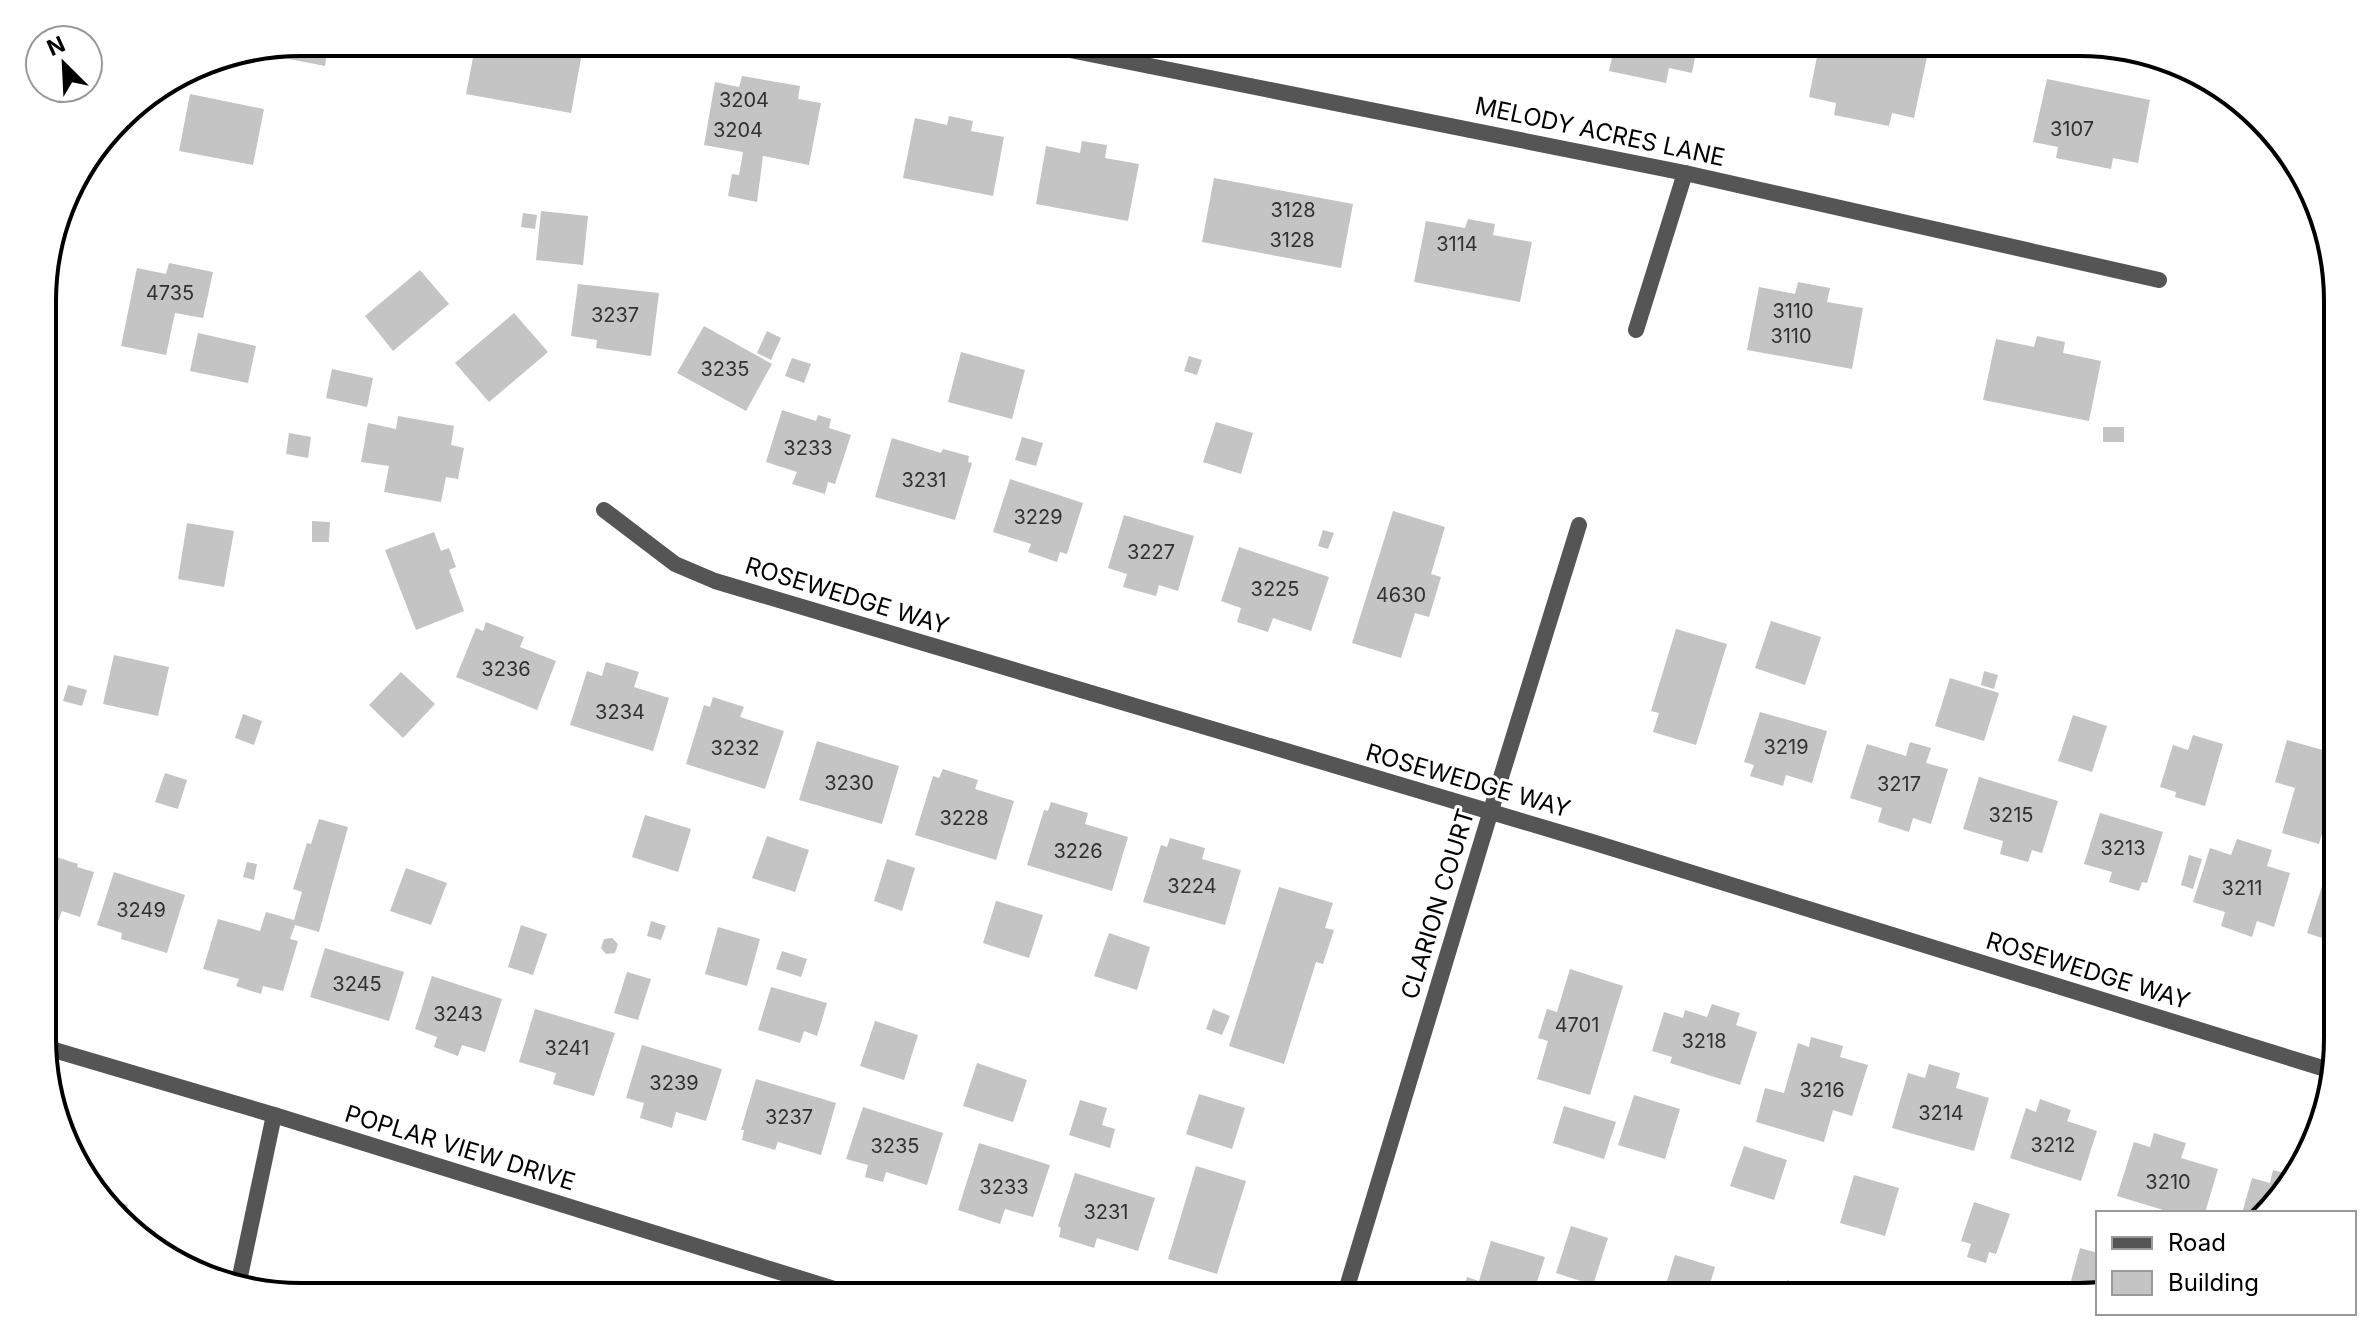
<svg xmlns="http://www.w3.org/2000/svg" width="2380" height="1339" viewBox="0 0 2380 1339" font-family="Inter,sans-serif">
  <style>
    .building { fill: #c4c4c4 }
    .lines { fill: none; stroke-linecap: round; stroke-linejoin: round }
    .street { stroke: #555; stroke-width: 16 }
    .labels { text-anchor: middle; stroke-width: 6; stroke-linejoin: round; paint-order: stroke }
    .number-label { font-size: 20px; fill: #313131 }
    .street-label { font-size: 24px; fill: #000; stroke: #fff }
    .rim { fill: none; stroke: #000; stroke-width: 4 }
  </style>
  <rect width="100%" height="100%" fill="#fff"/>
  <g class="building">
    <path d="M 301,42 L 329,42 L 325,66 L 253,52 Z"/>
    <path d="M 476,42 L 558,42 L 557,48 L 582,53 L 571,113 L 466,94 Z"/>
    <path d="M 1589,42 L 1698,42 L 1692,73 L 1669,68 L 1666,83 L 1609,71 L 1612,57 L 1587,51 Z"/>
    <path d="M 1820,42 L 1856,42 L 1927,57 L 1914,118 L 1892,113 L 1889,126 L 1834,115 L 1836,103 L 1809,97 Z"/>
    <path d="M 742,76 L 800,86 L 798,99 L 821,103 L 809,165 L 763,156 L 757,202 L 728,196 L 732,174 L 739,175 L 743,152 L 704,145 L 715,82 L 739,87 Z"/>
    <path d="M 2047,79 L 2150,100 L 2138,163 L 2113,158 L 2111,169 L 2056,158 L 2058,147 L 2033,142 Z"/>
    <path d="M 190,94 L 264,109 L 253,165 L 179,151 Z"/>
    <path d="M 949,116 L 973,121 L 971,131 L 1004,137 L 993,196 L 903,178 L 915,118 L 947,125 Z"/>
    <path d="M 1082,141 L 1107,145 L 1105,158 L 1139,164 L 1128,221 L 1036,204 L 1046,146 L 1080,153 Z"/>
    <path d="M 1214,178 L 1353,204 L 1341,268 L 1202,242 Z"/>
    <path d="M 541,211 L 588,216 L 583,265 L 536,260 Z"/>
    <path d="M 523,213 L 537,215 L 535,229 L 521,227 Z"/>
    <path d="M 1468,219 L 1495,224 L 1493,235 L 1532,242 L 1520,302 L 1414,282 L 1426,221 L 1465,228 Z"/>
    <path d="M 169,263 L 213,272 L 203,318 L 175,313 L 166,355 L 121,346 L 137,268 L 166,274 Z"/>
    <path d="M 420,270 L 449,304 L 393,351 L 365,316 Z"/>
    <path d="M 1798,282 L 1830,288 L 1827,302 L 1863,308 L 1852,369 L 1747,350 L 1759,287 L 1795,294 Z"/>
    <path d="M 578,284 L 659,293 L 651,356 L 596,348 L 597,340 L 571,336 Z"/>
    <path d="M 514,313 L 548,352 L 489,402 L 455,363 Z"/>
    <path d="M 704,326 L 772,364 L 746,411 L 677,373 Z"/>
    <path d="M 767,331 L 781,338 L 771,360 L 757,353 Z"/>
    <path d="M 198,333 L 256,346 L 248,383 L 190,371 Z"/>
    <path d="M 2037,336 L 2065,342 L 2063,353 L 2101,361 L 2089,421 L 1983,400 L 1996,339 L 2034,347 Z"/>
    <path d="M 961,352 L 1025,370 L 1012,419 L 948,402 Z"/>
    <path d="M 1189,356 L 1202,360 L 1197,375 L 1184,371 Z"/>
    <path d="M 792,358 L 811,364 L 804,383 L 785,376 Z"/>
    <path d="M 332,369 L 373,378 L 367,407 L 326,398 Z"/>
    <path d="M 782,410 L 816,421 L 818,415 L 831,419 L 829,428 L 851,435 L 835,484 L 828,482 L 825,494 L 792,484 L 797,472 L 766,462 Z"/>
    <path d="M 398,416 L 454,426 L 451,445 L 464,448 L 458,479 L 446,477 L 441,502 L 384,492 L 389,466 L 361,462 L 368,423 L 396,429 Z"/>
    <path d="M 1216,422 L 1253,433 L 1241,474 L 1203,462 Z"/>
    <rect x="2103" y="427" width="21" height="15"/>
    <path d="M 289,433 L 311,437 L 308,458 L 286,454 Z"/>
    <path d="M 1022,437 L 1043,443 L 1036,466 L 1015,460 Z"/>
    <path d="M 892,438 L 941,453 L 943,449 L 969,456 L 968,462 L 972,463 L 955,520 L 875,497 Z"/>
    <path d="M 1010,479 L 1083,503 L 1067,554 L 1060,552 L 1057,562 L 1028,552 L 1031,544 L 993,532 Z"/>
    <path d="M 1393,511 L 1445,527 L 1431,574 L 1441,577 L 1429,617 L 1415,613 L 1401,658 L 1352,643 Z"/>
    <path d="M 1124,515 L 1194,536 L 1178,591 L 1159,585 L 1156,596 L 1123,587 L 1127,574 L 1108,568 Z"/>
    <path d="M 312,521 L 330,522 L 329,542 L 312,542 Z"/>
    <path d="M 187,523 L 234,531 L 224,587 L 178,579 Z"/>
    <path d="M 1323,530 L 1334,533 L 1328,549 L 1318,546 Z"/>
    <path d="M 434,532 L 441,551 L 449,548 L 456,567 L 449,570 L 464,611 L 416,630 L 385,550 Z"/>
    <path d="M 1239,547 L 1329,577 L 1311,631 L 1273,618 L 1268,632 L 1237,622 L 1241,608 L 1221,601 Z"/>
    <path d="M 1771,621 L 1821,637 L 1805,685 L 1755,668 Z"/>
    <path d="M 486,622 L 524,637 L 520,647 L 556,661 L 537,710 L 456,677 L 476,628 L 483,631 Z"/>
    <path d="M 1676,629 L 1727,644 L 1696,745 L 1653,732 L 1659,713 L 1651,711 Z"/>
    <path d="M 114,655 L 169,667 L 158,716 L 103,704 Z"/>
    <path d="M 606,662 L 639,672 L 634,687 L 669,698 L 653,751 L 570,725 L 587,671 L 602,676 Z"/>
    <path d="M 1984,671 L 1998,675 L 1994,689 L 1981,685 Z"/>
    <path d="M 401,672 L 435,704 L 403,738 L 369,705 Z"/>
    <path d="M 1950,678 L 1999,693 L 1984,741 L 1935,726 Z"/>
    <path d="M 68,685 L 87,690 L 82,706 L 63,701 Z"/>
    <path d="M 713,697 L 744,707 L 740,717 L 784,731 L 765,789 L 686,764 L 704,705 L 710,707 Z"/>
    <path d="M 1760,712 L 1827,731 L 1812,783 L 1786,775 L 1783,786 L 1750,776 L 1754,765 L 1744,762 Z"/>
    <path d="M 243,714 L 262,721 L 254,745 L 235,738 Z"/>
    <path d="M 2073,715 L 2107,726 L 2092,772 L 2058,761 Z"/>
    <path d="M 2193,735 L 2223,744 L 2205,806 L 2175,797 L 2176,792 L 2160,787 L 2173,745 L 2188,750 Z"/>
    <path d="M 2287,740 L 2337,754 L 2337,781 L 2319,844 L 2282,833 L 2295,788 L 2275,782 Z"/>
    <path d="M 817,741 L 899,766 L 882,824 L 799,800 Z"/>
    <path d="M 1910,742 L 1931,748 L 1926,763 L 1948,769 L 1931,824 L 1913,818 L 1909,832 L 1878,822 L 1882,808 L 1850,798 L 1867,744 L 1906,756 Z"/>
    <path d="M 943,769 L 978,780 L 975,789 L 1014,801 L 996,860 L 915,835 L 933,776 L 939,778 Z"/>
    <path d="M 165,773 L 187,780 L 178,809 L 155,802 Z"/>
    <path d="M 1979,777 L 2058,801 L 2042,853 L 2032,850 L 2028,862 L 2000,854 L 2003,841 L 1963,829 Z"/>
    <path d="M 1051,802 L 1088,813 L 1085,824 L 1128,837 L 1112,891 L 1027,865 L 1044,810 L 1048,811 Z"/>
    <path d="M 2100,813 L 2163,832 L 2147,883 L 2142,882 L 2139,891 L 2109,882 L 2112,872 L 2084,864 Z"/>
    <path d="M 645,815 L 691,829 L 678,872 L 632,857 Z"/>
    <path d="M 319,819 L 348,827 L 319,932 L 295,925 L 290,939 L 298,941 L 283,991 L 263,986 L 261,994 L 236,986 L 239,979 L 203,969 L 218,919 L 260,931 L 266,912 L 294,920 L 302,892 L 293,889 L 307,843 L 311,844 Z"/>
    <path d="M 767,836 L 809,850 L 795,892 L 752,878 Z"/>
    <path d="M 1170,838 L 1205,848 L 1202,859 L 1241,870 L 1225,925 L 1143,902 L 1161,845 L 1167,847 Z"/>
    <path d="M 2237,839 L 2272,850 L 2267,866 L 2290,873 L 2274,927 L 2257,921 L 2252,937 L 2221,926 L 2225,912 L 2193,902 L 2210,848 L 2231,855 Z"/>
    <path d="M 44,853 L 78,864 L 77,867 L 94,872 L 80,917 L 62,911 L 58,922 L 44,917 Z"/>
    <path d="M 2189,855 L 2202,859 L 2193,889 L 2181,885 Z"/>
    <path d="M 887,859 L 915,868 L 902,911 L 874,901 Z"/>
    <path d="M 247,862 L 257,864 L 254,880 L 243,877 Z"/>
    <path d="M 406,868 L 447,883 L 431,925 L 390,911 Z"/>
    <path d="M 114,872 L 185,895 L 167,953 L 121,939 L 122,933 L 97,925 Z"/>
    <path d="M 2323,883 L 2337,887 L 2337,943 L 2307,933 Z"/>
    <path d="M 1279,887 L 1333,903 L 1325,928 L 1334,930 L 1323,964 L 1316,962 L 1284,1064 L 1229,1046 Z"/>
    <path d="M 996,901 L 1043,915 L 1029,958 L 983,943 Z"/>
    <path d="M 651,921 L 666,926 L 661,940 L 647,936 Z"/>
    <path d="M 521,925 L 547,934 L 533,975 L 508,967 Z"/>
    <path d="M 718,927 L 760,939 L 747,986 L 705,974 Z"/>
    <path d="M 1109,933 L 1150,947 L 1137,990 L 1094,976 Z"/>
    <path d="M 612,938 L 618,944 L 615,953 L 606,954 L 601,948 L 604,939 Z"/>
    <path d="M 325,948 L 404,972 L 389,1021 L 310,997 Z"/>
    <path d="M 782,951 L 807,959 L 801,977 L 776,969 Z"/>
    <path d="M 1570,969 L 1623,986 L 1590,1095 L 1537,1079 L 1548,1041 L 1538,1038 L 1547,1009 L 1557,1012 Z"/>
    <path d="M 627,972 L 651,979 L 638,1020 L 614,1013 Z"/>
    <path d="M 432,976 L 502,999 L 485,1052 L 462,1045 L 458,1056 L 434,1047 L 437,1037 L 415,1029 Z"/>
    <path d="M 771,987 L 827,1003 L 817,1036 L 804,1031 L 800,1043 L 758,1030 Z"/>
    <path d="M 1712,1004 L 1740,1013 L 1736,1025 L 1757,1032 L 1740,1085 L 1670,1063 L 1672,1057 L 1652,1051 L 1664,1012 L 1683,1018 L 1685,1010 L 1707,1017 Z"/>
    <path d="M 535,1009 L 615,1033 L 594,1096 L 553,1084 L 556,1073 L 519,1062 Z"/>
    <path d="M 1213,1009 L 1230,1016 L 1222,1035 L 1206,1029 Z"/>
    <path d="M 875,1021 L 918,1035 L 904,1080 L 860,1066 Z"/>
    <path d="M 1811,1037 L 1843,1046 L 1840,1057 L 1868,1065 L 1852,1116 L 1833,1110 L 1824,1142 L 1756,1122 L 1765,1088 L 1784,1093 L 1798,1043 L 1809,1047 Z"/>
    <path d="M 642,1045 L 722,1069 L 706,1121 L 676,1112 L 672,1128 L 640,1118 L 644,1103 L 626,1098 Z"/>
    <path d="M 977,1063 L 1027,1080 L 1013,1122 L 963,1106 Z"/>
    <path d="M 1929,1064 L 1960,1073 L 1956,1088 L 1989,1098 L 1974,1151 L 1892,1128 L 1908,1073 L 1925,1078 Z"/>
    <path d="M 756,1079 L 836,1103 L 821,1155 L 778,1142 L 775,1150 L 742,1140 L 744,1130 L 741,1130 Z"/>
    <path d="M 1199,1094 L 1245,1108 L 1232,1149 L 1186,1134 Z"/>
    <path d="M 1634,1095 L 1680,1109 L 1665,1159 L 1618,1145 Z"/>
    <path d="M 2040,1099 L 2071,1110 L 2067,1121 L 2097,1131 L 2081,1181 L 2010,1158 L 2026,1108 L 2036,1112 Z"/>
    <path d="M 1080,1100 L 1107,1108 L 1102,1125 L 1115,1129 L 1110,1148 L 1069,1135 Z"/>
    <path d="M 1564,1106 L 1616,1122 L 1604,1159 L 1553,1143 Z"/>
    <path d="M 863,1107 L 943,1133 L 927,1185 L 886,1172 L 883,1182 L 865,1177 L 868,1165 L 846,1159 Z"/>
    <path d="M 2154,1133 L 2186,1143 L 2181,1158 L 2218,1169 L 2205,1213 L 2173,1213 L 2117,1196 L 2134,1142 L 2150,1147 Z"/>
    <path d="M 979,1143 L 1050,1165 L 1033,1217 L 1005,1209 L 1000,1224 L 958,1210 Z"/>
    <path d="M 1744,1146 L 1787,1160 L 1774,1200 L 1730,1186 Z"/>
    <path d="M 1196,1166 L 1246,1181 L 1217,1274 L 1168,1259 Z"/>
    <path d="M 2273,1170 L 2295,1176 L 2260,1213 L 2242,1213 L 2252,1178 L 2270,1183 Z"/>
    <path d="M 1075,1173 L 1155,1198 L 1138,1251 L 1097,1238 L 1094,1248 L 1059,1237 L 1061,1228 L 1058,1226 Z"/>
    <path d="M 1854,1175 L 1899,1188 L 1885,1236 L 1840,1223 Z"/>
    <path d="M 102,1197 L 128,1205 L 124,1217 Z"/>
    <path d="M 1974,1202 L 2010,1214 L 1996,1254 L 1989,1252 L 1986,1263 L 1967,1257 L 1971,1244 L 1961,1241 Z"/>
    <path d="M 1571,1226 L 1608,1238 L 1593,1285 L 1556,1273 Z"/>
    <path d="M 1491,1241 L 1545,1257 L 1532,1297 L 1461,1297 L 1467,1277 L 1479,1281 Z"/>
    <path d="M 2080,1248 L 2098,1253 L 2098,1295 L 2069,1288 Z"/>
    <path d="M 1675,1255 L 1715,1267 L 1706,1297 L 1662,1297 Z"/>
    <path d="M 1787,1280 L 1812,1288 L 1810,1297 L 1778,1297 L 1781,1288 L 1785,1289 Z"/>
    <path d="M 364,1284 L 419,1296 L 419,1297 L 361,1297 Z"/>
  </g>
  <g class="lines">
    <g class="street">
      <path d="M 1030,42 L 1685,173 L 2159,280"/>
      <path d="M 1636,330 L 1685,173"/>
      <path d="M 604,510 L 675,564 L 715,581 L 1592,842 L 2332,1071"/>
      <path d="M 44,1047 L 274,1115 L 860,1297"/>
      <path d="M 239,1281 L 274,1115"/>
      <path d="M 1344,1297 L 1502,774 L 1579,525"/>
    </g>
  </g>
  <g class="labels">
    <g class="number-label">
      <text x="744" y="107">3204</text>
      <text x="2072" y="136">3107</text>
      <text x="738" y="137">3204</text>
      <text x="1293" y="217">3128</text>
      <text x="1292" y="247">3128</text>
      <text x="1457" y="251">3114</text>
      <text x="170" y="300">4735</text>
      <text x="1793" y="318">3110</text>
      <text x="615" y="322">3237</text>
      <text x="1791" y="343">3110</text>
      <text x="725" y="376">3235</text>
      <text x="808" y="455">3233</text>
      <text x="924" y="487">3231</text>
      <text x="1038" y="524">3229</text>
      <text x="1151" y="559">3227</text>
      <text x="1275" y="596">3225</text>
      <text x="1401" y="602">4630</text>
      <text x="506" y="676">3236</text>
      <text x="620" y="719">3234</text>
      <text x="1786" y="754">3219</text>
      <text x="735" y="755">3232</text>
      <text x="849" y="790">3230</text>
      <text x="1899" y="791">3217</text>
      <text x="2011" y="822">3215</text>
      <text x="964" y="825">3228</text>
      <text x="2123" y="855">3213</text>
      <text x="1078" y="858">3226</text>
      <text x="1192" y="893">3224</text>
      <text x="2242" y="895">3211</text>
      <text x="141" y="917">3249</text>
      <text x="357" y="991">3245</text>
      <text x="458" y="1021">3243</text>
      <text x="1577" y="1032">4701</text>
      <text x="1704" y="1048">3218</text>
      <text x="567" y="1055">3241</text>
      <text x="674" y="1090">3239</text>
      <text x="1822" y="1097">3216</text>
      <text x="1941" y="1120">3214</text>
      <text x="789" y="1124">3237</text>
      <text x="2053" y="1152">3212</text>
      <text x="895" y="1153">3235</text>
      <text x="2168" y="1189">3210</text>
      <text x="1004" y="1194">3233</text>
      <text x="1106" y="1219">3231</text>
    </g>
    <g class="street-label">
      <text transform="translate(1600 132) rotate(12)" y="8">MELODY ACRES LANE</text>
      <text transform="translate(847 596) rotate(17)" y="8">ROSEWEDGE WAY</text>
      <text transform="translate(1468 781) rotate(16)" y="8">ROSEWEDGE WAY</text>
      <text transform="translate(1438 904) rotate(-73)" y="8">CLARION COURT</text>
      <text transform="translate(2088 971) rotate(17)" y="8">ROSEWEDGE WAY</text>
      <text transform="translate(460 1148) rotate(17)" y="8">POPLAR VIEW DRIVE</text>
    </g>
  </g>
  <path d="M0 0H2380V1339H0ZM301 56H2079A245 245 0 0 1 2324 301V1038A245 245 0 0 1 2079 1283H301A245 245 0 0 1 56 1038V301A245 245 0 0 1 301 56Z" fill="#fff" fill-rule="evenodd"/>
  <path class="rim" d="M301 56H2079A245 245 0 0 1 2324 301V1038A245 245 0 0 1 2079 1283H301A245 245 0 0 1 56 1038V301A245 245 0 0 1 301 56Z"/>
  <rect x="2096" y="1211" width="260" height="104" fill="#ffffff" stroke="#999999" stroke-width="2"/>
  <rect x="2112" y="1237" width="40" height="12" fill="#555555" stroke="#999999" stroke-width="2"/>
  <text x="2168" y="1251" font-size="24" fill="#000000">Road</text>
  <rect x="2112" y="1271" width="40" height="24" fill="#c4c4c4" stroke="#999999" stroke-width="2"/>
  <text x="2168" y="1291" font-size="24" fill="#000000">Building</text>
  <g transform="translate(64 64) rotate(336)"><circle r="38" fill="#ffffff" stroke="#999999" stroke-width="2"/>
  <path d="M0-6L14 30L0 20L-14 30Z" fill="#000000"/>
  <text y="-12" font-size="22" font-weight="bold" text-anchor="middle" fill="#000000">N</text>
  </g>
</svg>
